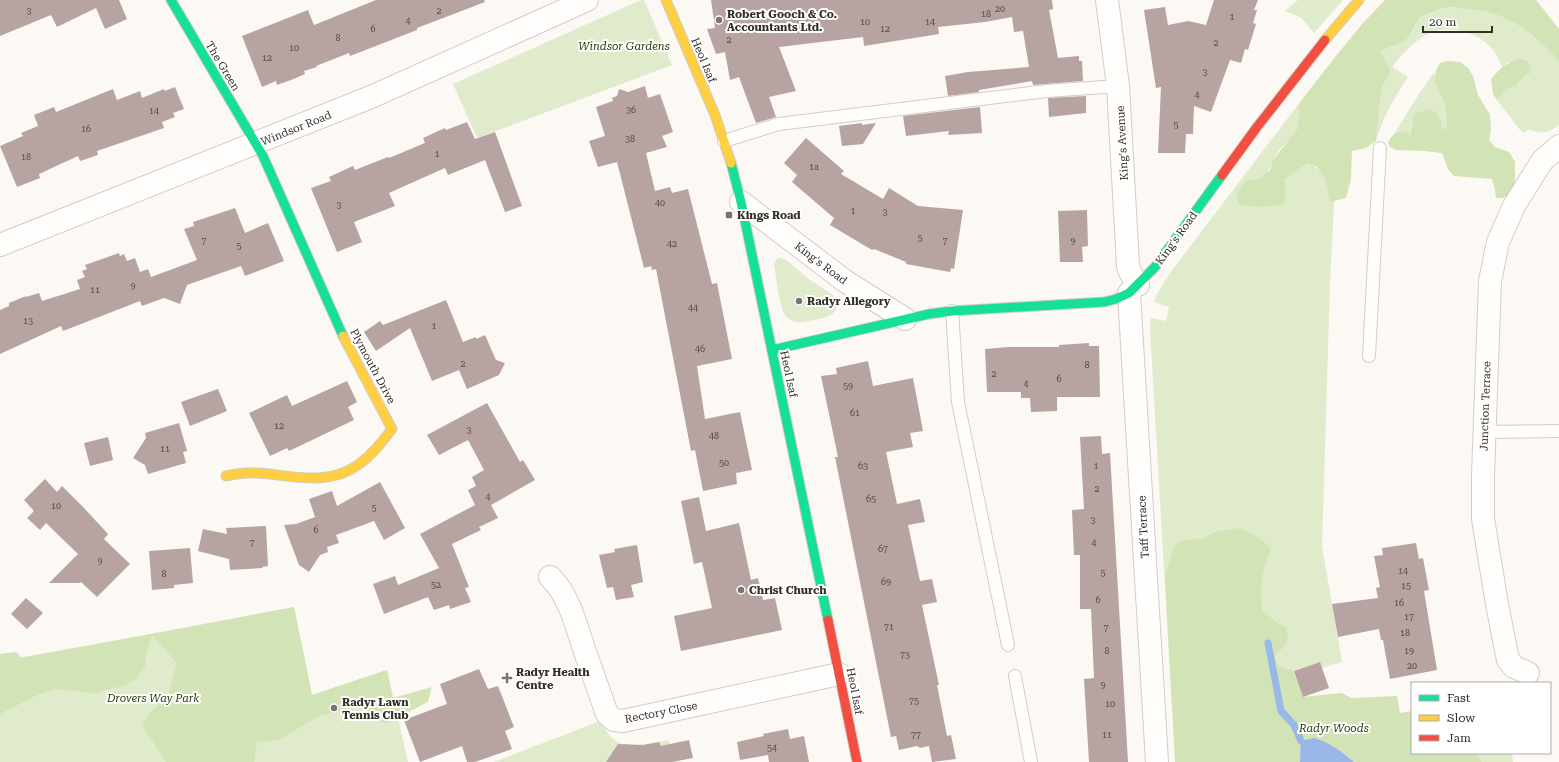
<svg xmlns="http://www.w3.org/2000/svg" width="1559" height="762" viewBox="0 0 1559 762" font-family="'Roboto Serif',serif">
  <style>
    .green { fill: #dfebcb }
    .forest { fill: #d2e3b5 }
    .water { fill: #9ab8e7 }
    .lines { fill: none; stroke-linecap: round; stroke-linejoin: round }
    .stream { stroke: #9ab8e7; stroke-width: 7 }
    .building { fill: #b7a4a2 }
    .lane-casing { stroke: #d2cdc7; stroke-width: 14 }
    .street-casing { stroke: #d2cdc7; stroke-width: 24 }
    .fast-casing { stroke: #d2cdc7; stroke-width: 11 }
    .slow-casing { stroke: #d2cdc7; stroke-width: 11 }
    .jam-casing { stroke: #d2cdc7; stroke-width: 11 }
    .lane { stroke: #fffefd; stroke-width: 12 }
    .street { stroke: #fffefd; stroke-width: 22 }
    .fast { stroke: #16e098; stroke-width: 9 }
    .slow { stroke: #ffcf43; stroke-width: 9 }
    .jam { stroke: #f24e42; stroke-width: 9 }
    .poi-dot { fill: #79746f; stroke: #fff; stroke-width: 1.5 }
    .labels { text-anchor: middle; stroke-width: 4; stroke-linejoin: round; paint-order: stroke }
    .number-label { font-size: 9px; fill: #544b46 }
    .poi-label { font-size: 11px; font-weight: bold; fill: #332d27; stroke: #fff; text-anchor: start }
    .park-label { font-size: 11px; font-style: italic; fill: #253a00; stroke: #fff }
    .street-label { font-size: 11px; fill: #332d27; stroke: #fff }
  </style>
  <rect width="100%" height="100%" fill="#fcf8f4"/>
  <g class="green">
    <path d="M 641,0 L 644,0 L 672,65 L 477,138 L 453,84 Z"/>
    <path d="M 1298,0 L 1343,0 L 1314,33 L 1302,18 L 1285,11 Z"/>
    <path d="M 1447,8 C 1456,8 1466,8 1475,9 C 1511,15 1536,35 1559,61 L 1559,125 C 1548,134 1540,134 1528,129 L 1525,133 L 1520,130 L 1497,100 L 1508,89 L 1516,86 L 1523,77 L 1530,73 L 1508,62 L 1502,67 C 1499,61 1497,55 1493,50 C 1480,32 1445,23 1426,35 C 1412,43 1402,54 1392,67 L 1408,77 C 1394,98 1383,117 1376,141 L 1382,86 L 1391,71 L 1381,52 C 1388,44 1397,47 1404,42 C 1411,36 1416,25 1420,17 Z"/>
    <path d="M 1434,72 C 1436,86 1439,90 1444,102 C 1448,110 1447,119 1448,127 L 1441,130 L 1411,124 L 1410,136 L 1394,134 L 1417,97 Z"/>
    <path d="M 1300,102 C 1300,111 1301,122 1297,131 C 1294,138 1287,142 1282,147 C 1265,166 1277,175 1245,181 L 1286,192 L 1283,179 L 1307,163 C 1326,170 1326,183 1330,201 L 1334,201 L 1330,283 L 1322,546 L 1342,662 L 1322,668 L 1319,662 L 1294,671 L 1303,697 L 1172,708 L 1150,328 L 1151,318 L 1166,321 L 1169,307 L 1154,302 L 1156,296 L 1170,273 Z"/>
    <path d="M 778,258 L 781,258 L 786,260 L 810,280 L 833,295 C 843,314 829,317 814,320 C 808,321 801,323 795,322 C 792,321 787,318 785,315 C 779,306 776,275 774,263 Z"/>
    <path d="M 294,607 L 312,695 L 387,670 L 408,762 L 0,762 L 0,661 L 180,629 Z"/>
    <path d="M 600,721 C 604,727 608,734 613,739 C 625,750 655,743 669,740 L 674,762 L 494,762 Z"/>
    <path d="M 1412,753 L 1512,753 L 1513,762 L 1401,762 Z"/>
  </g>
  <g class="forest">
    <path d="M 1385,0 L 1536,0 L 1559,29 L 1559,61 C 1533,32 1505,10 1465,9 C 1459,8 1452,7 1446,8 C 1438,10 1428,14 1420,17 C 1415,25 1411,36 1404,42 C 1397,47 1388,44 1381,52 L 1391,71 L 1382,86 L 1376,141 L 1366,148 L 1352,151 L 1351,179 L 1346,198 L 1330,202 L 1325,179 L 1317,167 L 1307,163 L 1284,179 L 1286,192 L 1284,204 C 1268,207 1254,208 1239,204 L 1236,196 L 1245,181 L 1259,178 L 1270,170 L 1273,160 L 1297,130 L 1299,118 L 1300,102 L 1336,56 L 1363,23 Z"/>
    <path d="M 1516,59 L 1526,60 L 1531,68 L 1530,73 L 1523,77 L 1516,86 L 1508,89 L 1497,100 L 1493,94 L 1491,79 L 1502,67 Z"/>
    <path d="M 1448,61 L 1460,62 L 1468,68 L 1473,76 L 1478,95 L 1490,115 L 1491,129 L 1489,140 L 1495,147 L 1509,152 L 1515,162 L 1515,187 L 1511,194 L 1502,198 L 1496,198 L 1495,190 L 1492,179 L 1454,176 L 1448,169 L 1442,153 L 1424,151 L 1396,150 L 1390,147 L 1388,143 C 1393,132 1400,129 1410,135 L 1414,114 L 1429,109 C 1439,113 1442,119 1441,130 L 1447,127 C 1447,119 1447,112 1445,105 C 1440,87 1428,83 1440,63 Z"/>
    <path d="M 1240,528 L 1261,539 L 1271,549 C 1261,573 1260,584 1262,610 L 1276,622 L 1286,627 C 1291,643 1285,645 1274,657 L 1279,666 L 1294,671 L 1303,697 L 1342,693 L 1351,698 L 1397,696 L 1400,713 L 1412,711 L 1412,753 L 1478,753 L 1479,758 L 1481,762 L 1175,762 L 1165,577 L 1174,546 L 1184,540 L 1201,539 L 1215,532 Z"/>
    <path d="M 294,607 L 312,695 L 387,670 L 393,698 L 432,687 L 428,702 L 385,724 L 361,706 L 320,716 L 300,727 L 279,740 L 257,742 L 254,762 L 166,762 L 142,725 L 153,710 L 169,693 L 177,663 L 152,635 L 146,655 L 145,667 L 135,679 L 127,685 L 93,693 L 56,689 L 37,695 L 0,714 L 0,654 L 16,652 L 22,658 Z"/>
  </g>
  <path class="water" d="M 1314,738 C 1329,742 1342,752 1354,762 L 1300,762 L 1301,741 Z"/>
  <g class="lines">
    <path class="stream" d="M 1268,643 L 1281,711 L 1294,725 L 1301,741"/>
  </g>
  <g class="building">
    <path d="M 0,0 L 119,0 L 127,19 L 105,29 L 96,8 L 57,27 L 51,15 L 0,36 Z"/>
    <path d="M 376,0 L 484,0 L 485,2 L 417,28 L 417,30 L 350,56 L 349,53 L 316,66 L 317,67 L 304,71 L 305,74 L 291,80 L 277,85 L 276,81 L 262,87 L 242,36 L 308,10 L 314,25 Z"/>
    <path d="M 711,0 L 1052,0 L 1053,9 L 1049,10 L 1058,58 L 1079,56 L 1079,61 L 1082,61 L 1083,81 L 1033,85 L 1032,81 L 979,90 L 979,92 L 948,96 L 945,76 L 968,72 L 1029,67 L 1023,31 L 1014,32 L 1012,17 L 985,22 L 938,27 L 939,34 L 864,46 L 863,37 L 779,47 L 796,91 L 769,97 L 776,117 L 756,123 L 739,77 L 730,80 L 725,52 L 716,54 L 707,29 L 715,28 Z"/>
    <path d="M 1214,0 L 1258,0 L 1254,10 L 1257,10 L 1253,23 L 1256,24 L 1248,50 L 1245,49 L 1241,63 L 1230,60 L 1211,112 L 1194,106 L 1193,134 L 1186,134 L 1185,153 L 1158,153 L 1161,87 L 1156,88 L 1144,10 L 1165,7 L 1168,25 L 1188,21 L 1206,25 Z"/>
    <path d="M 645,86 L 648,98 L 660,94 L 673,132 L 662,136 L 667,147 L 646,153 L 655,191 L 670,187 L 672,193 L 688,189 L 712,284 L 717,283 L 732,359 L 697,366 L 705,419 L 740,412 L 752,470 L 736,473 L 737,484 L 703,491 L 695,450 L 691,451 L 656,269 L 652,270 L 651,266 L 644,268 L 617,162 L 598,167 L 589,141 L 605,136 L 596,107 L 613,101 L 612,98 L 617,96 L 619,89 L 628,92 Z"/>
    <path d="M 175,87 L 184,109 L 173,113 L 175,117 L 162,122 L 164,128 L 97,151 L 98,155 L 80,161 L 78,156 L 39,174 L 40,178 L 17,187 L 0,146 L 23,136 L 21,133 L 38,126 L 34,115 L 54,107 L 56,112 L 113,89 L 117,100 L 140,91 L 142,98 L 164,89 L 165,91 Z"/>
    <path d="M 1086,96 L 1086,113 L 1049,117 L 1048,98 Z"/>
    <path d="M 980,107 L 982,133 L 948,135 L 949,131 L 906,136 L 903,116 Z"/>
    <path d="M 467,122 L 475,139 L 495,132 L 522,206 L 505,212 L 485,160 L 448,175 L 445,168 L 389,193 L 395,206 L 354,222 L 362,242 L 337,252 L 311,188 L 331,181 L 329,177 L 353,166 L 355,170 L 388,157 L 389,158 L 425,143 L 423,138 L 445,128 L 446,130 Z"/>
    <path d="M 862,123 L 862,125 L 876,123 L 863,144 L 842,146 L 839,126 Z"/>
    <path d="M 806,138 L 844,171 L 841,174 L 883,199 L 889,188 L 918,206 L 963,210 L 954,269 L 951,268 L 950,272 L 906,264 L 906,262 L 874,249 L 872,250 L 830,225 L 834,218 L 792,182 L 797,175 L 784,163 Z"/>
    <path d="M 235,208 L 245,233 L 268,223 L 284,261 L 245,276 L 241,266 L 187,285 L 180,304 L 164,298 L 142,306 L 140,301 L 63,331 L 61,326 L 0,354 L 0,310 L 9,306 L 9,303 L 26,296 L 26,297 L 39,293 L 42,301 L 80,289 L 77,280 L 85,277 L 82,271 L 87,269 L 85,265 L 119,253 L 120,256 L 124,254 L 127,261 L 135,258 L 140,272 L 148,269 L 151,277 L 197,260 L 184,229 L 194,226 L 193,222 Z"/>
    <path d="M 1087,210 L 1088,246 L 1082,247 L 1083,262 L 1060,262 L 1058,211 Z"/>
    <path d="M 446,300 L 463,342 L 476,337 L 476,339 L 485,335 L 496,360 L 505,363 L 499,375 L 467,389 L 459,370 L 432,381 L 410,328 L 376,351 L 364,332 L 380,321 L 383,325 Z"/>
    <path d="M 1089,343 L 1089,346 L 1099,346 L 1100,397 L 1057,397 L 1057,411 L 1031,412 L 1030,398 L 1021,398 L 1021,392 L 987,392 L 985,349 L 1009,347 L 1059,347 L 1059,345 Z"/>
    <path d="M 868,361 L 873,386 L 913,378 L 923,431 L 910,433 L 913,447 L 886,452 L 897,504 L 920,499 L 925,522 L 908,525 L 920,581 L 932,579 L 937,602 L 922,605 L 939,685 L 937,685 L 947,736 L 951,735 L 956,759 L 932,762 L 929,746 L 920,748 L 917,746 L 899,750 L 896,736 L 891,737 L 835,457 L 838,457 L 821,376 L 837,374 L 836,368 Z"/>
    <path d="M 347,381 L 357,402 L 348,407 L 354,420 L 289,451 L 287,448 L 270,456 L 249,413 L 287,395 L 292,406 Z"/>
    <path d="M 218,389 L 227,411 L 190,426 L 181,402 Z"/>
    <path d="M 487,403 L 520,462 L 523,460 L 535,480 L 491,505 L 498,518 L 479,527 L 481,530 L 452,544 L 469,587 L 465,588 L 471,602 L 450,609 L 449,605 L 434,610 L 428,597 L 384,614 L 373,584 L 395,576 L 398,585 L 439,568 L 420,534 L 475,505 L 468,490 L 476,486 L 472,477 L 484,470 L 468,440 L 439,455 L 427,435 Z"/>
    <path d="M 179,423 L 187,451 L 183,452 L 186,463 L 148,474 L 145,465 L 133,458 L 146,438 L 145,433 Z"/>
    <path d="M 1101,436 L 1102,454 L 1110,453 L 1128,762 L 1089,762 L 1084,679 L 1094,678 L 1091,609 L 1080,609 L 1080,555 L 1074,555 L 1072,510 L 1084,509 L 1080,437 Z"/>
    <path d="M 108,437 L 113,460 L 90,466 L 84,443 Z"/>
    <path d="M 45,479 L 57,492 L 62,486 L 84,508 L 108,534 L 104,539 L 130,564 L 97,597 L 81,582 L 79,583 L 49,583 L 78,554 L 46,523 L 40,530 L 27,518 L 34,511 L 24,500 Z"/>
    <path d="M 380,482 L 405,528 L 384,540 L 374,521 L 336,535 L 339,543 L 327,547 L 328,552 L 320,555 L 309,572 L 299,565 L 284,525 L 296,524 L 315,517 L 309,499 L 332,491 L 337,506 Z"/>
    <path d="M 699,497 L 706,531 L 739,523 L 751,580 L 758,578 L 763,600 L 775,598 L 782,630 L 681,651 L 674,616 L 712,608 L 702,562 L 694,564 L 681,501 Z"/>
    <path d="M 266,526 L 268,566 L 262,567 L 263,568 L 230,570 L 229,559 L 198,551 L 203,529 L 227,534 L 226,528 Z"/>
    <path d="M 1416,543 L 1419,559 L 1423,558 L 1429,590 L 1424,591 L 1437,670 L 1390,679 L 1383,640 L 1381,640 L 1379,629 L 1338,637 L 1332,604 L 1378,598 L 1376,588 L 1380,587 L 1374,556 L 1383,555 L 1382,548 Z"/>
    <path d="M 637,545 L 643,582 L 631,585 L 634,597 L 616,600 L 613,587 L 607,588 L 599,555 L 615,552 L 614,549 Z"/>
    <path d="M 190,548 L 193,583 L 174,585 L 174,588 L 152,590 L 149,551 Z"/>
    <path d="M 26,598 L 43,613 L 27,629 L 11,614 Z"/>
    <path d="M 1320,662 L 1329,688 L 1303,697 L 1294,671 Z"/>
    <path d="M 479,669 L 488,689 L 498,686 L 514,727 L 505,731 L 512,749 L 475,762 L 467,762 L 462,746 L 420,762 L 404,720 L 447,704 L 440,684 Z"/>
    <path d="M 788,729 L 790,739 L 804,736 L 809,762 L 769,762 L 768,755 L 740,760 L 737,742 L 764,736 L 763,734 Z"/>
    <path d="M 689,740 L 693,758 L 672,762 L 606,762 L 618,744 L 643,745 L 659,742 L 661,746 Z"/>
  </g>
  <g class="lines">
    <g class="lane-casing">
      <g id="lane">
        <path d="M 724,141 L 779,124 L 1047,91 L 1118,86"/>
        <path d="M 952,311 L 958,402 L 1008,645"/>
        <path d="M 1369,356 L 1380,148"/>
        <path d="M 1484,432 L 1559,431"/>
        <path d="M 1015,676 L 1031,762"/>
      </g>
    </g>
    <g class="street-casing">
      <g id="street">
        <path d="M 1107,0 L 1118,86 L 1128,266 L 1130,272 L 1138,285"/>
        <path d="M 741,202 L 845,281 L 905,319"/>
        <path d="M 0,245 L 371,97 L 587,0"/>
        <path d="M 1129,293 L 1157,762"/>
        <path d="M 550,577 C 569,595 576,625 584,649 C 592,671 599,692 607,714 L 614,720 L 623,721 L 839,674"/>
        <path d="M 1528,673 L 1514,667 L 1508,660 L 1497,604 L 1483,519 L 1483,475 L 1490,281 L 1498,242 L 1514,206 L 1542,161 L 1559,146"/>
      </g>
    </g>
    <g class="fast-casing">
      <g id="fast">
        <path d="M 171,0 L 263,156 L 343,336"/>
        <path d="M 731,163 L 741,202 L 828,620"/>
        <path d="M 772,350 L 929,314 L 952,311 L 1104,302 L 1116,299 L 1129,293 L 1155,267 L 1222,175"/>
      </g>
    </g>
    <g class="slow-casing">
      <g id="slow">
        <path d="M 666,0 L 715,115 L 731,163"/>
        <path d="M 1325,40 L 1359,0"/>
        <path d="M 226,476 C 236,474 246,472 257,473 C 291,475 327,487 358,465 C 372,455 382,442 392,429 L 343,336"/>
      </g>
    </g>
    <g class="jam-casing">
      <g id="jam">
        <path d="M 1222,175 L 1257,127 L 1325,40"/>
        <path d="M 828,620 L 857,762"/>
      </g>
    </g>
    <use href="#lane" class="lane"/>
    <use href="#street" class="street"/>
    <use href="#fast" class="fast"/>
    <use href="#slow" class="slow"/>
    <use href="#jam" class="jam"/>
  </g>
  <g class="poi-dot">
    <circle cx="719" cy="20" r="4"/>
    <rect x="725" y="211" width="8" height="8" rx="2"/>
    <circle cx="799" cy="301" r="4"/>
    <circle cx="741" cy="590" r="4"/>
    <path d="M505 672h4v4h4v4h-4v4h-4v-4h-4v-4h4z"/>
    <circle cx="334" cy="708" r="4"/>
  </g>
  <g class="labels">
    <g class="number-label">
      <text x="1000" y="12">20</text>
      <text x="29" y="14">3</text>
      <text x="439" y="14">2</text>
      <text x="986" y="17">18</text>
      <text x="1232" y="20">1</text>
      <text x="408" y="24">4</text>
      <text x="865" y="25">10</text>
      <text x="930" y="25">14</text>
      <text x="373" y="32">6</text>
      <text x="885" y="32">12</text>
      <text x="338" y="41">8</text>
      <text x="729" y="43">2</text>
      <text x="1216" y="46">2</text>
      <text x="294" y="51">10</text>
      <text x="267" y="61">12</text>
      <text x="1205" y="75">3</text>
      <text x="1197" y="98">4</text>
      <text x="631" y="113">36</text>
      <text x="154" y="114">14</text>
      <text x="1176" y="128">5</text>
      <text x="86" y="132">16</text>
      <text x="630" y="142">38</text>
      <text x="437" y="157">1</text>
      <text x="26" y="160">18</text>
      <text x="814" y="170">1a</text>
      <text x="660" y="206">40</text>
      <text x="339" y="208">3</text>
      <text x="853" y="214">1</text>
      <text x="885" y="215">3</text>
      <text x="920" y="241">5</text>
      <text x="204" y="244">7</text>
      <text x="945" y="244">7</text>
      <text x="1073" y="244">9</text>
      <text x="672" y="247">42</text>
      <text x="239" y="249">5</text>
      <text x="133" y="289">9</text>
      <text x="95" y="293">11</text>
      <text x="693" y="311">44</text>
      <text x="28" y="324">13</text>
      <text x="434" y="329">1</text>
      <text x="700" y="352">46</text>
      <text x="463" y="367">2</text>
      <text x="1087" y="368">8</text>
      <text x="994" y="377">2</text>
      <text x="1059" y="382">6</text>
      <text x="1026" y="387">4</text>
      <text x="848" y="389">59</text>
      <text x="855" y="416">61</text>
      <text x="279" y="429">12</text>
      <text x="469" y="433">3</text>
      <text x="714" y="439">48</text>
      <text x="165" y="452">11</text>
      <text x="724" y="466">50</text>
      <text x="863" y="469">63</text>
      <text x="1096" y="469">1</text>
      <text x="1097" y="492">2</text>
      <text x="488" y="500">4</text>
      <text x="871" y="502">65</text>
      <text x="56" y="509">10</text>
      <text x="374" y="511">5</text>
      <text x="1093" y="523">3</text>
      <text x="316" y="533">6</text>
      <text x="252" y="546">7</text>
      <text x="1094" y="546">4</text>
      <text x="883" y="552">67</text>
      <text x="100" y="564">9</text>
      <text x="1403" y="574">14</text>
      <text x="1103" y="576">5</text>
      <text x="164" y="577">8</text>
      <text x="886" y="585">69</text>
      <text x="436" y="588">52</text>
      <text x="1406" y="589">15</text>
      <text x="1098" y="603">6</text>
      <text x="1399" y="606">16</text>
      <text x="1409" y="620">17</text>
      <text x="889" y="630">71</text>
      <text x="1106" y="631">7</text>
      <text x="1405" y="636">18</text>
      <text x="1107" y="654">8</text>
      <text x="1409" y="654">19</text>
      <text x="905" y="658">73</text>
      <text x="1412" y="669">20</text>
      <text x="1103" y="688">9</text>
      <text x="914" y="704">75</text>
      <text x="1110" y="707">10</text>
      <text x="916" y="738">77</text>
      <text x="1107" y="738">11</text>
      <text x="772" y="751">54</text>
    </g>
    <g class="poi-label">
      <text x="727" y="18">Robert Gooch &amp; Co.<tspan x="727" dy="13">Accountants Ltd.</tspan></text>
      <text x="737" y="219">Kings Road</text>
      <text x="807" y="305">Radyr Allegory</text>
      <text x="749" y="594">Christ Church</text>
      <text x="516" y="676">Radyr Health<tspan x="516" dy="13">Centre</tspan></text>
      <text x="342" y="706">Radyr Lawn<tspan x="342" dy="13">Tennis Club</tspan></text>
    </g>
    <g class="park-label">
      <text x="624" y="50">Windsor Gardens</text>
      <text x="153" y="702">Drovers Way Park</text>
      <text x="1334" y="732">Radyr Woods</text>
    </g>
    <g class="street-label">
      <text transform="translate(704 60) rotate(67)" y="4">Heol Isaf</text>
      <text transform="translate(223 66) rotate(59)" y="4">The Green</text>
      <text transform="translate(296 128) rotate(-22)" y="4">Windsor Road</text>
      <text transform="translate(1122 143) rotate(-93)" y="4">King's Avenue</text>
      <text transform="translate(1176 238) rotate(-54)" y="4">King's Road</text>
      <text transform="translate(821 263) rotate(37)" y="4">King's Road</text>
      <text transform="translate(373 366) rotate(62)" y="4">Plymouth Drive</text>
      <text transform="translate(789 374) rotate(78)" y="4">Heol Isaf</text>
      <text transform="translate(1485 406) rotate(-88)" y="4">Junction Terrace</text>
      <text transform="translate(1143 527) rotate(-93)" y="4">Taff Terrace</text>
      <text transform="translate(855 691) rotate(79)" y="4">Heol Isaf</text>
      <text transform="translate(661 712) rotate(-11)" y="4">Rectory Close</text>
    </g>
  </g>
  <rect x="1411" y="682" width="140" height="72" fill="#ffffff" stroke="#adaba9"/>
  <rect x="1419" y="695" width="20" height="6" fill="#16e098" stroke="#adaba9"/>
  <text x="1447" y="702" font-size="12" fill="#332d27">Fast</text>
  <rect x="1419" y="715" width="20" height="6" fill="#ffcf43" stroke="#adaba9"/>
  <text x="1447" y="722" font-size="12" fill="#332d27">Slow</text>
  <rect x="1419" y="735" width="20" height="6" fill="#f24e42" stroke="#adaba9"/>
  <text x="1447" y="742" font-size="12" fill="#332d27">Jam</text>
  <path d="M1423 26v6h69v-6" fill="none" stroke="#332d27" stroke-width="2"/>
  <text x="1429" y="26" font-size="12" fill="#332d27" stroke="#ffffff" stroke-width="3" paint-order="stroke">20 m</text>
</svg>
